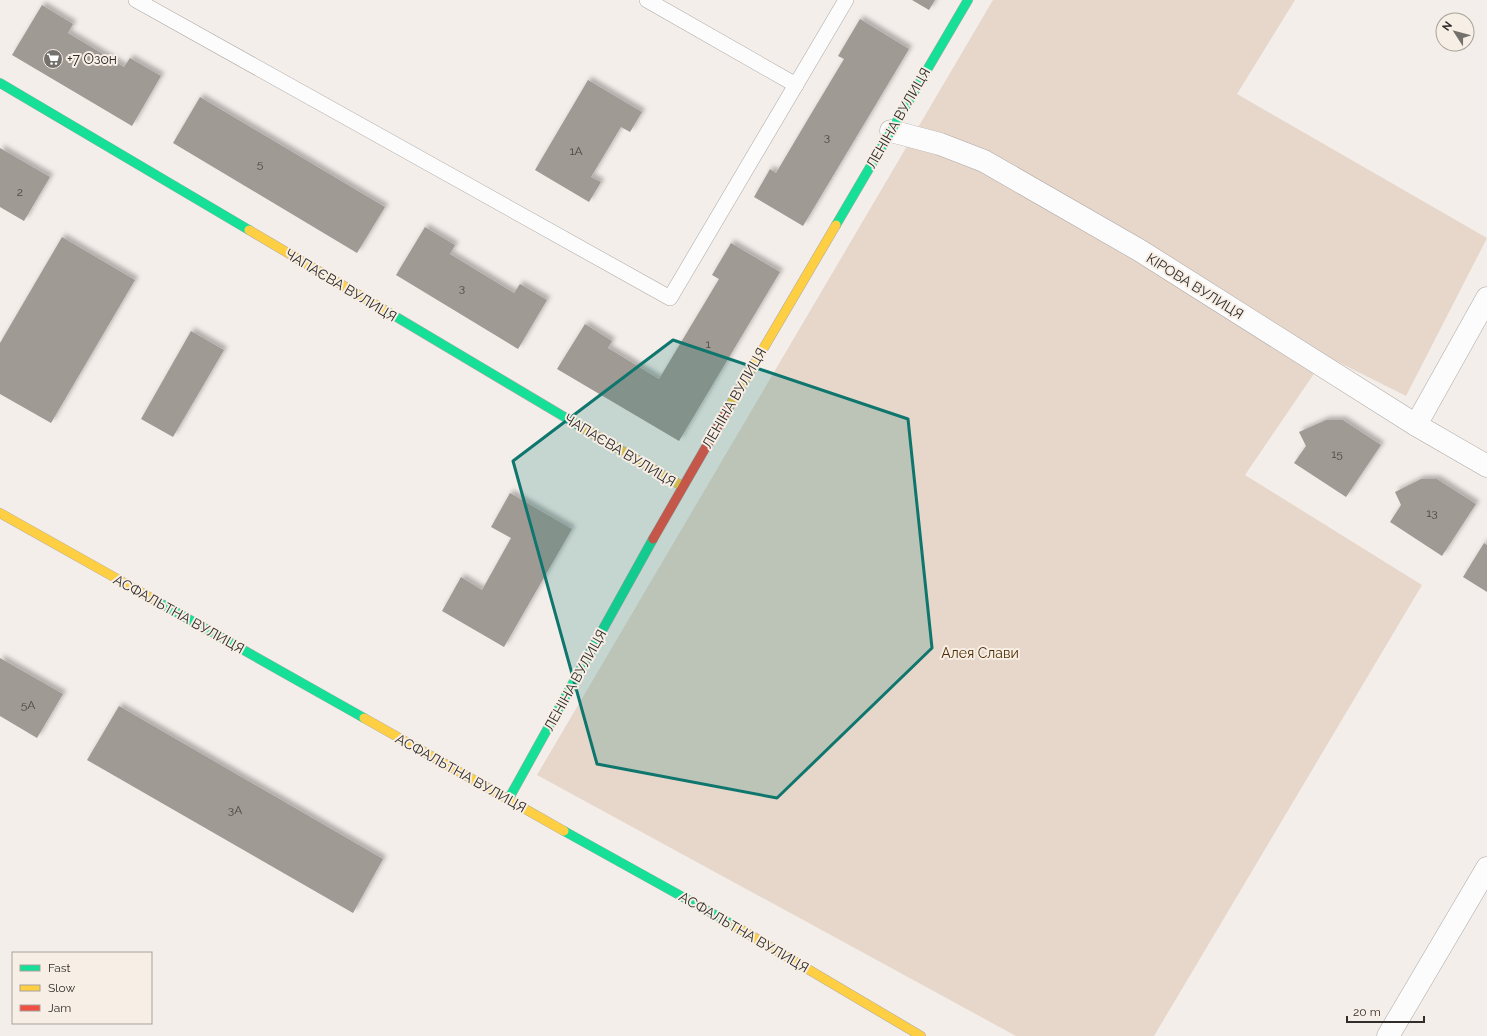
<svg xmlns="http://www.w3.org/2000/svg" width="1487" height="1036" viewBox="0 0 1487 1036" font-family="Raleway,sans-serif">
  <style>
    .green { fill: #e7d7ca }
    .building { fill: #a09a94; filter: url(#shadow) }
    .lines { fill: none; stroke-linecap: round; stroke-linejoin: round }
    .lane-casing { stroke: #aca8a5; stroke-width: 16 }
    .street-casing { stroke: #aca8a5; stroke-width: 23 }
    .fast-casing { stroke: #aca8a5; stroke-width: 10 }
    .slow-casing { stroke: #aca8a5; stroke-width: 10 }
    .jam-casing { stroke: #aca8a5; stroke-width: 10 }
    .lane { stroke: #fdfcfc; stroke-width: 15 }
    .street { stroke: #fdfcfc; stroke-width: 22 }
    .fast { stroke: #16e098; stroke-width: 9 }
    .slow { stroke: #ffcf43; stroke-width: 9 }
    .jam { stroke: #f24e42; stroke-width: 9 }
    .marked { fill: #0f766e; fill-opacity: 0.2; stroke: #0f766e; stroke-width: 3; stroke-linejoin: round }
    .labels { text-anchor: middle; stroke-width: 4; stroke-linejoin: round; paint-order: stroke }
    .number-label { font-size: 12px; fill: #4c4844 }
    .poi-label { font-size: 14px; fill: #302d2a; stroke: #f7eee6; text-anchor: start }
    .street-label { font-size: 14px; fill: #302d2a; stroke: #f7eee6 }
    .park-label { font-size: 14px; fill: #512d01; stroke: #f7eee6 }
  </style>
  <defs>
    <filter id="shadow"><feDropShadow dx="3.5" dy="-3.5" stdDeviation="2" flood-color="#0004"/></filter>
  </defs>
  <rect width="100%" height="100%" fill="#f3eeea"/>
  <path class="green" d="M 993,0 L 1295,0 L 1237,94 L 1487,238 L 1406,396 L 1326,356 L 1245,475 L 1422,585 L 1154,1036 L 1016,1036 L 537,775 Z"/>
  <g class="building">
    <path d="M 912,0 L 935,0 L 929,10 Z"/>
    <path d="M 42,5 L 73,24 L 68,33 L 83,42 L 124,67 L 130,58 L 161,76 L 132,126 L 12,55 Z"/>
    <path d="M 860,19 L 909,49 L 803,226 L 754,197 L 770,169 L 776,173 L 808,119 L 844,59 L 838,56 Z"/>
    <path d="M 588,80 L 642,112 L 630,132 L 621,127 L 591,177 L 601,182 L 589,202 L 535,170 Z"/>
    <path d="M 200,97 L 385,207 L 357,253 L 173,143 Z"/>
    <path d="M 0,148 L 50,177 L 24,221 L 0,207 Z"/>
    <path d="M 425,227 L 455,245 L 450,254 L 514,293 L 520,284 L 547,300 L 518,349 L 396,275 Z"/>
    <path d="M 62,237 L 135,280 L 51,423 L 0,394 L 0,343 Z"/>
    <path d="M 731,243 L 780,272 L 679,441 L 557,369 L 585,324 L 612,341 L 608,348 L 659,379 L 719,279 L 712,275 Z"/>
    <path d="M 191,331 L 224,350 L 173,437 L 141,419 Z"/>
    <path d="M 1326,420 L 1343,420 L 1381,445 L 1346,497 L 1294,463 L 1306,446 L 1299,432 Z"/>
    <path d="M 1421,479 L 1437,479 L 1476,504 L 1442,556 L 1390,522 L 1401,505 L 1395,492 Z"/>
    <path d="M 510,493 L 572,529 L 504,647 L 442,611 L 461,577 L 482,590 L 511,538 L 491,527 Z"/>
    <path d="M 1484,543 L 1487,545 L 1487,592 L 1463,577 Z"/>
    <path d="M 0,658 L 63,694 L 37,738 L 0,716 Z"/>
    <path d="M 119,706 L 383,859 L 353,913 L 87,760 Z"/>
  </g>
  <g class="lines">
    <g class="lane-casing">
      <g id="lane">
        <path d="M 136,0 L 670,298 L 846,0"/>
        <path d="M 647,0 L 796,85"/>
      </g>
    </g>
    <g class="street-casing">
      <g id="street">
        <path d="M 891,131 L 940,144 L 984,161 L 1139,250 L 1416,425 L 1487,466"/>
        <path d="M 1416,425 L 1487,298"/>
        <path d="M 1388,1036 L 1487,868"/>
      </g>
    </g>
    <g class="fast-casing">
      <g id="fast">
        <path d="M 0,83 L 249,230"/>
        <path d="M 836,225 L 968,0"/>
        <path d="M 383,309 L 583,428"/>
        <path d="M 153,599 L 364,718"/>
        <path d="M 508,800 L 653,539"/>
        <path d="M 564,831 L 735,926"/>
      </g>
    </g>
    <g class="slow-casing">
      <g id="slow">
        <path d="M 249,230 L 383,309"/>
        <path d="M 729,407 L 836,225"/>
        <path d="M 583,428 L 682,486"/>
        <path d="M 0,513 L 153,599"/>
        <path d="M 364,718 L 564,831"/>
        <path d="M 735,926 L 921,1036"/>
      </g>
    </g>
    <g class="jam-casing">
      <path id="jam" d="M 653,539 L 729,407"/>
    </g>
    <use href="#lane" class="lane"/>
    <use href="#street" class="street"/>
    <use href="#fast" class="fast"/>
    <use href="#slow" class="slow"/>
    <use href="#jam" class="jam"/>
  </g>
  <path class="marked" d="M 673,340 L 908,419 L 932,648 L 777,798 L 597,764 L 513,461 Z"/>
  <defs>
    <g id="supermarket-disc" transform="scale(1)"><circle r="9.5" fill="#74716d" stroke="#f7eee6"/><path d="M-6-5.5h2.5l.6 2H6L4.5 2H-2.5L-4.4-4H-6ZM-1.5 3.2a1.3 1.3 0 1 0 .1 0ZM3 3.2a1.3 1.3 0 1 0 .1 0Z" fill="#fff"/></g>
  </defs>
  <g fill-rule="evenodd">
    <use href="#supermarket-disc" x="53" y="59"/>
  </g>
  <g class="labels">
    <g class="number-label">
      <text x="827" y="141">3</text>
      <text x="576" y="155">1А</text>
      <text x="260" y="168">5</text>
      <text x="20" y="196">2</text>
      <text x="462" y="292">3</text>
      <text x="708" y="348">1</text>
      <text x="1337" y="458">15</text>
      <text x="1432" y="517">13</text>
      <text x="28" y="709">5А</text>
      <text x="235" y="814">3А</text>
    </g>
    <g class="poi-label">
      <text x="67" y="64">+7 Озон</text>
    </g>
    <g class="street-label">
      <text transform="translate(898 118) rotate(-60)" y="5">ЛЕНІНА ВУЛИЦЯ</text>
      <text transform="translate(341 285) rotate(31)" y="5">ЧАПАЄВА ВУЛИЦЯ</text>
      <text transform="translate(1195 286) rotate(32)" y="5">КІРОВА ВУЛИЦЯ</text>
      <text transform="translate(734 398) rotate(-60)" y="5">ЛЕНІНА ВУЛИЦЯ</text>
      <text transform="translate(620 450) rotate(31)" y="5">ЧАПАЄВА ВУЛИЦЯ</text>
      <text transform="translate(179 614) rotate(29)" y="5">АСФАЛЬТНА ВУЛИЦЯ</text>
      <text transform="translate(575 680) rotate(-61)" y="5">ЛЕНІНА ВУЛИЦЯ</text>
      <text transform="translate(461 773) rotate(29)" y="5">АСФАЛЬТНА ВУЛИЦЯ</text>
      <text transform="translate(744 932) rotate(30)" y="5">АСФАЛЬТНА ВУЛИЦЯ</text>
    </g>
    <g class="park-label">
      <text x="980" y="658">Алея Слави</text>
    </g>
  </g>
  <rect x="12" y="952" width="140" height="72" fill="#f7eee6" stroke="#a7a19b"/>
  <rect x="20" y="965" width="20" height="6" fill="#16e098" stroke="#a7a19b"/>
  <text x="48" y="972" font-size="12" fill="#302d2a">Fast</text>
  <rect x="20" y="985" width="20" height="6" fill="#ffcf43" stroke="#a7a19b"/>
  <text x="48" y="992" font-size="12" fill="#302d2a">Slow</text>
  <rect x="20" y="1005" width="20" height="6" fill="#f24e42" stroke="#a7a19b"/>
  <text x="48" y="1012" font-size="12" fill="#302d2a">Jam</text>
  <g transform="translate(1455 32) rotate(306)"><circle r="19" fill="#f7eee6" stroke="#a7a19b"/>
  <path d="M0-3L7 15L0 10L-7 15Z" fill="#74716d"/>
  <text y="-6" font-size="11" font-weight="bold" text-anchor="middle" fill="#302d2a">N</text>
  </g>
  <path d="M1347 1016v6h77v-6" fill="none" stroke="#302d2a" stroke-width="2"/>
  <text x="1353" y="1016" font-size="12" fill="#302d2a" stroke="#f7eee6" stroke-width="3" paint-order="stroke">20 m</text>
</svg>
